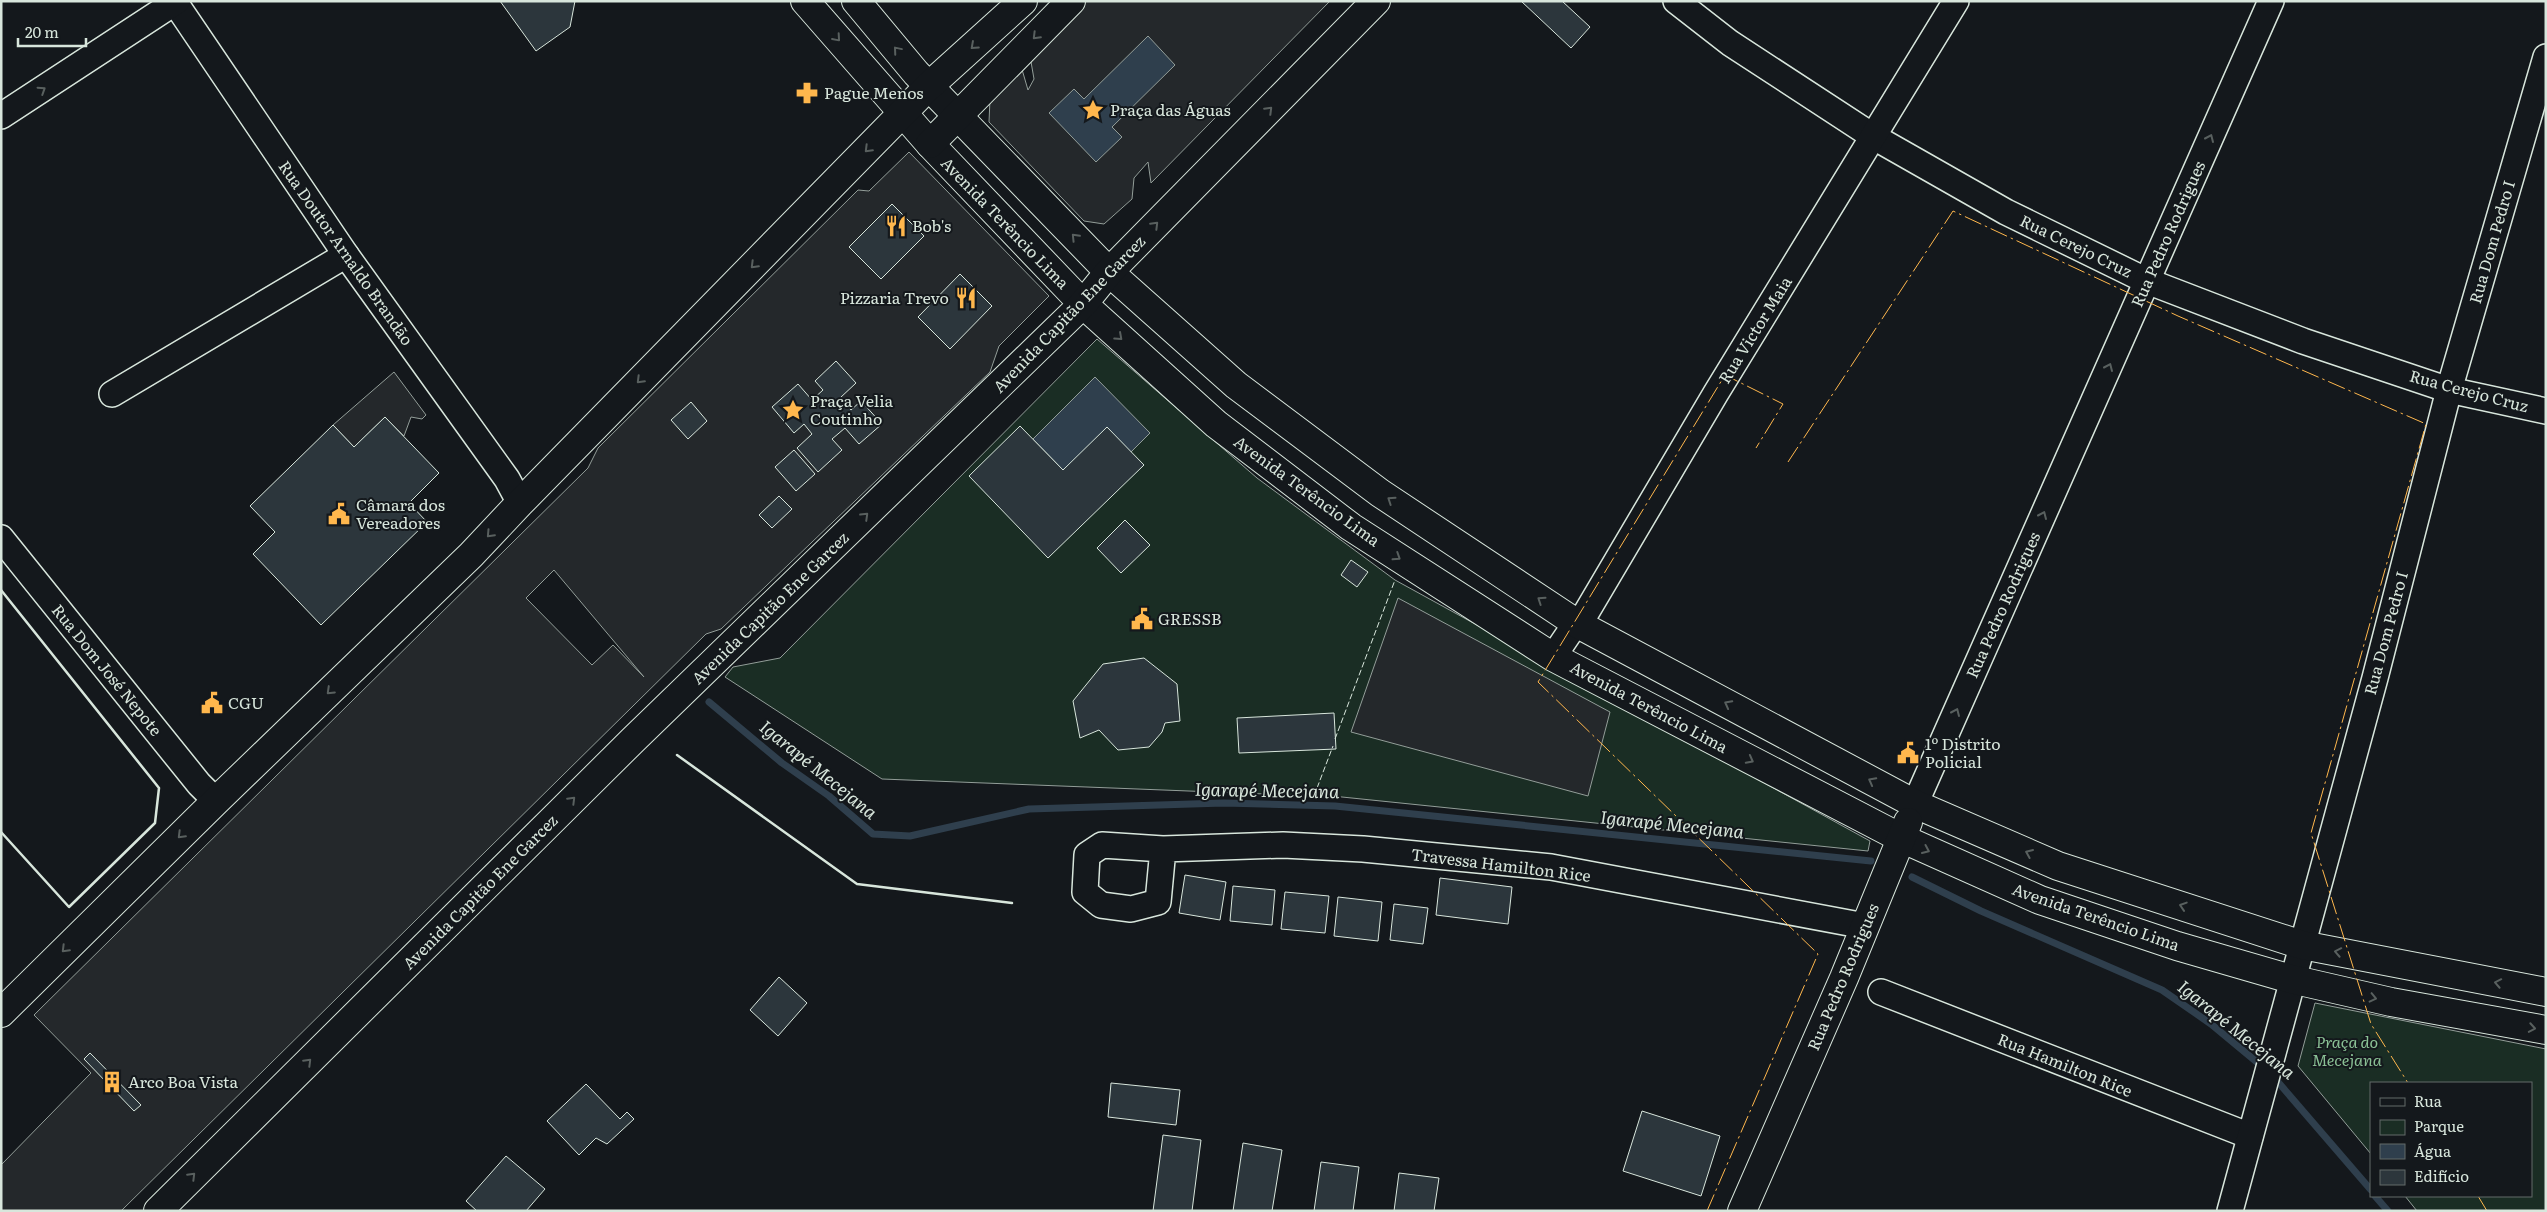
<svg xmlns="http://www.w3.org/2000/svg" width="2547" height="1212" viewBox="0 0 2547 1212" font-family="Literata,serif">
  <style>
    .green { fill: #1a2d24; stroke: #939e99 }
    .parking { fill: #24282b; stroke: #939e99; fill-rule: evenodd }
    .water { fill: #2f3f4d; stroke: #939e99 }
    .lines { fill: none; stroke-linecap: round; stroke-linejoin: round }
    .stream { stroke: #2f3f4d; stroke-width: 7 }
    .building { fill: #2c363c; stroke: #d8e6dc }
    .minor-casing { stroke: #d8e6dc; stroke-width: 28 }
    .major-casing { stroke: #d8e6dc; stroke-width: 30 }
    .minor { stroke: #14181c; stroke-width: 25 }
    .major { stroke: #14181c; stroke-width: 28 }
    .fence { stroke: #d8e6dc; stroke-width: 1; stroke-dasharray: 6 2.5; stroke-linecap: butt }
    .wall { stroke: #d8e6dc; stroke-width: 2.5 }
    .power { stroke: #ffb74d; stroke-width: 1; stroke-dasharray: 18 4 2.5 4; stroke-linecap: butt }
    .oneway { stroke: #59605f }
    .labels { text-anchor: middle; stroke-width: 4; stroke-linejoin: round; paint-order: stroke }
    .poi-label { font-size: 16px; fill: #d8e6dc; stroke: #14181c; text-anchor: start }
    .street-label { font-size: 16px; fill: #d8e6dc; stroke: #14181c }
    .park-label { font-size: 16px; font-style: italic; fill: #8ac095; stroke: #14181c }
    .water-label { font-size: 18px; font-style: italic; fill: #d8e6dc; stroke: #14181c }
  </style>
  <rect width="100%" height="100%" fill="#14181c"/>
  <g class="green">
    <path d="M 1097,339 L 1257,478 L 1395,580 L 1870,841 L 1868,851 L 1342,797 L 882,779 L 725,677 L 733,667 L 780,658 Z"/>
    <path d="M 2315,1003 L 2546,1049 L 2546,1211 L 2417,1211 L 2405,1196 L 2531,1196 L 2531,1083 L 2371,1083 L 2371,1154 L 2298,1066 Z"/>
  </g>
  <g class="parking">
    <path d="M 1086,1 L 1330,1 L 1151,183 L 1148,162 L 1134,178 L 1132,199 L 1104,224 L 1084,221 L 989,122 L 990,99 L 1021,66 L 1028,90 L 1034,79 L 1030,56 Z"/>
    <path d="M 909,152 L 1049,296 L 999,346 L 990,372 L 721,629 L 706,634 L 121,1211 L 1,1211 L 1,1165 L 91,1073 L 34,1015 L 588,468 L 598,448 L 858,190 L 869,191 ZM 554,570 L 644,677 L 613,645 L 592,665 L 526,598 Z"/>
    <path d="M 394,372 L 426,415 L 422,419 L 411,417 L 404,436 L 385,417 L 354,447 L 333,425 Z"/>
    <path d="M 1398,598 L 1610,712 L 1588,796 L 1351,732 Z"/>
  </g>
  <g class="water">
    <path d="M 1148,36 L 1175,65 L 1112,127 L 1122,137 L 1096,162 L 1049,113 L 1074,89 L 1084,99 Z"/>
    <path d="M 1095,377 L 1150,433 L 1131,452 L 1063,470 L 1033,439 Z"/>
  </g>
  <g class="lines">
    <g class="stream">
      <path d="M 709,702 L 782,763 L 829,796 L 873,834 L 910,836 L 1029,809 L 1224,803 L 1335,806 L 1871,861"/>
      <path d="M 1912,877 L 1981,911 L 2162,990 L 2211,1024 L 2264,1068"/>
      <path d="M 2272,1075 L 2371,1190"/>
      <path d="M 2375,1196 L 2388,1211"/>
    </g>
  </g>
  <g class="building">
    <path d="M 500,1 L 575,1 L 570,27 L 536,51 Z"/>
    <path d="M 1521,1 L 1562,1 L 1590,27 L 1571,48 Z"/>
    <path d="M 892,204 L 924,236 L 881,279 L 849,247 Z"/>
    <path d="M 960,274 L 992,306 L 950,349 L 918,317 Z"/>
    <path d="M 836,361 L 856,383 L 840,398 L 851,410 L 861,401 L 882,424 L 859,444 L 845,428 L 832,439 L 842,450 L 818,472 L 797,448 L 812,434 L 804,424 L 794,433 L 772,407 L 798,384 L 812,400 L 823,390 L 815,381 Z"/>
    <path d="M 691,402 L 707,421 L 688,439 L 671,420 Z"/>
    <path d="M 385,417 L 439,473 L 409,503 L 427,522 L 321,625 L 253,554 L 275,532 L 250,506 L 333,425 L 354,447 Z"/>
    <path d="M 1020,426 L 1063,470 L 1107,427 L 1144,465 L 1048,558 L 969,476 Z"/>
    <path d="M 794,450 L 815,474 L 796,491 L 775,467 Z"/>
    <path d="M 779,496 L 792,509 L 772,528 L 759,515 Z"/>
    <path d="M 1125,520 L 1150,545 L 1121,573 L 1097,548 Z"/>
    <path d="M 1351,560 L 1368,572 L 1357,587 L 1341,575 Z"/>
    <path d="M 1144,658 L 1177,684 L 1180,721 L 1165,723 L 1162,732 L 1149,747 L 1118,750 L 1099,730 L 1080,738 L 1073,701 L 1103,664 Z"/>
    <path d="M 1334,713 L 1336,749 L 1239,753 L 1237,718 Z"/>
    <path d="M 1185,875 L 1226,882 L 1220,920 L 1179,913 Z"/>
    <path d="M 1440,878 L 1512,887 L 1508,924 L 1436,915 Z"/>
    <path d="M 1233,886 L 1275,890 L 1272,925 L 1230,921 Z"/>
    <path d="M 1285,892 L 1329,896 L 1325,933 L 1281,929 Z"/>
    <path d="M 1338,897 L 1382,902 L 1378,941 L 1334,936 Z"/>
    <path d="M 1394,904 L 1428,908 L 1423,944 L 1390,940 Z"/>
    <path d="M 779,977 L 807,1003 L 778,1036 L 750,1010 Z"/>
    <path d="M 90,1053 L 141,1105 L 134,1111 L 84,1059 Z"/>
    <path d="M 1111,1083 L 1180,1090 L 1176,1125 L 1108,1117 Z"/>
    <path d="M 586,1084 L 620,1119 L 627,1112 L 634,1119 L 607,1144 L 596,1138 L 579,1155 L 547,1121 Z"/>
    <path d="M 1642,1111 L 1720,1136 L 1701,1196 L 1623,1171 Z"/>
    <path d="M 1163,1135 L 1201,1140 L 1192,1211 L 1153,1211 Z"/>
    <path d="M 1243,1143 L 1282,1150 L 1272,1211 L 1233,1211 Z"/>
    <path d="M 506,1156 L 545,1189 L 526,1211 L 477,1211 L 466,1201 Z"/>
    <path d="M 1321,1162 L 1359,1167 L 1353,1211 L 1314,1211 Z"/>
    <path d="M 1399,1173 L 1439,1178 L 1434,1211 L 1394,1211 Z"/>
  </g>
  <g class="lines">
    <g class="minor-casing">
      <g id="minor">
        <path d="M 174,1 L 346,255 L 507,479 L 520,503"/>
        <path d="M 1676,1 L 1730,43 L 1874,137 L 2006,212 L 2147,281 L 2303,341 L 2449,390 L 2546,411"/>
        <path d="M 1,116 L 177,1"/>
        <path d="M 112,394 L 346,255"/>
        <path d="M 1,538 L 199,784 L 216,801"/>
        <path d="M 1553,657 L 1576,623 L 1586,613 L 1716,393 L 1956,1"/>
        <path d="M 1915,804 L 2271,1"/>
        <path d="M 1163,849 L 1158,902 L 1131,909 L 1101,905 L 1085,892 L 1087,855 L 1102,845 L 1163,849 L 1283,845 L 1363,849 L 1551,867 L 1865,926"/>
        <path d="M 1881,992 L 2250,1136"/>
        <path d="M 2230,1211 L 2375,678 L 2449,390 L 2546,57"/>
      </g>
    </g>
    <g class="major-casing">
      <g id="major">
        <path d="M 805,1 L 930,144 L 1083,304 L 1216,424 L 1351,527 L 1553,657 L 1901,838 L 2040,900 L 2177,946 L 2291,979 L 2391,1002 L 2546,1030"/>
        <path d="M 856,1 L 916,73 L 1109,272 L 1236,385 L 1380,493 L 1576,623 L 1915,804 L 2058,866 L 2302,945 L 2546,992"/>
        <path d="M 930,144 L 1071,1"/>
        <path d="M 1,1013 L 216,801 L 471,555 L 520,503 L 929,86 L 1023,1"/>
        <path d="M 158,1211 L 633,740 L 1083,304 L 1109,272 L 1376,1"/>
        <path d="M 1742,1211 L 1844,978 L 1908,822"/>
      </g>
    </g>
    <use href="#minor" class="minor"/>
    <use href="#major" class="major"/>
    <g class="fence">
      <path d="M 1335,739 L 1395,580"/>
      <path d="M 1314,796 L 1333,746"/>
    </g>
    <g class="wall">
      <path d="M 1,590 L 159,788 L 155,823 L 69,907 L 1,832"/>
      <path d="M 677,755 L 857,884 L 1012,903"/>
    </g>
    <g class="power">
      <path d="M 1788,462 L 1953,211 L 2178,316 L 2426,424 L 2311,833 L 2371,1024 L 2408,1083"/>
      <path d="M 2478,1196 L 2487,1211"/>
      <path d="M 1707,1211 L 1818,954 L 1538,682 L 1725,375 L 1783,404 L 1756,448"/>
    </g>
  </g>
  <defs><path id="oneway-chevron" d="M-2-3.5L2.5 0L-2 3.5" fill="none" stroke-width="1.6" stroke-linecap="round" stroke-linejoin="round" transform="scale(1.25)"/></defs>
  <g class="oneway">
    <use href="#oneway-chevron" transform="translate(1036 36) rotate(135)"/>
    <use href="#oneway-chevron" transform="translate(837 38) rotate(49)"/>
    <use href="#oneway-chevron" transform="translate(974 46) rotate(138)"/>
    <use href="#oneway-chevron" transform="translate(897 50) rotate(-130)"/>
    <use href="#oneway-chevron" transform="translate(42 90) rotate(-33)"/>
    <use href="#oneway-chevron" transform="translate(1269 110) rotate(-45)"/>
    <use href="#oneway-chevron" transform="translate(2210 138) rotate(-66)"/>
    <use href="#oneway-chevron" transform="translate(868 149) rotate(135)"/>
    <use href="#oneway-chevron" transform="translate(1155 225) rotate(-45)"/>
    <use href="#oneway-chevron" transform="translate(1075 237) rotate(-134)"/>
    <use href="#oneway-chevron" transform="translate(754 265) rotate(135)"/>
    <use href="#oneway-chevron" transform="translate(1119 337) rotate(42)"/>
    <use href="#oneway-chevron" transform="translate(2109 367) rotate(-66)"/>
    <use href="#oneway-chevron" transform="translate(640 380) rotate(135)"/>
    <use href="#oneway-chevron" transform="translate(1391 500) rotate(-146)"/>
    <use href="#oneway-chevron" transform="translate(2043 515) rotate(-66)"/>
    <use href="#oneway-chevron" transform="translate(865 516) rotate(-44)"/>
    <use href="#oneway-chevron" transform="translate(490 534) rotate(133)"/>
    <use href="#oneway-chevron" transform="translate(1397 557) rotate(33)"/>
    <use href="#oneway-chevron" transform="translate(1541 600) rotate(-146)"/>
    <use href="#oneway-chevron" transform="translate(330 691) rotate(136)"/>
    <use href="#oneway-chevron" transform="translate(1728 704) rotate(-152)"/>
    <use href="#oneway-chevron" transform="translate(1956 712) rotate(-66)"/>
    <use href="#oneway-chevron" transform="translate(1750 760) rotate(28)"/>
    <use href="#oneway-chevron" transform="translate(1872 781) rotate(-152)"/>
    <use href="#oneway-chevron" transform="translate(572 800) rotate(-45)"/>
    <use href="#oneway-chevron" transform="translate(181 835) rotate(135)"/>
    <use href="#oneway-chevron" transform="translate(1926 850) rotate(24)"/>
    <use href="#oneway-chevron" transform="translate(2029 853) rotate(-157)"/>
    <use href="#oneway-chevron" transform="translate(2183 906) rotate(-162)"/>
    <use href="#oneway-chevron" transform="translate(65 949) rotate(135)"/>
    <use href="#oneway-chevron" transform="translate(2338 952) rotate(-169)"/>
    <use href="#oneway-chevron" transform="translate(2498 983) rotate(-169)"/>
    <use href="#oneway-chevron" transform="translate(2373 998) rotate(13)"/>
    <use href="#oneway-chevron" transform="translate(2532 1028) rotate(10)"/>
    <use href="#oneway-chevron" transform="translate(308 1062) rotate(-45)"/>
    <use href="#oneway-chevron" transform="translate(192 1176) rotate(-45)"/>
  </g>
  <defs>
    <g id="pharmacy-bare" transform="scale(1.725)"><path d="M-2-6h4v4h4v4h-4v4h-4v-4h-4v-4h4Z" fill="#ffb74d" stroke="#14181c" stroke-width="2.5" paint-order="stroke"/></g>
    <g id="sight-bare" transform="scale(1.725)"><path d="M0-6L1.8-2.2L6-1.7L2.9 1.2L3.7 5.4L0 3.3L-3.7 5.4L-2.9 1.2L-6-1.7L-1.8-2.2Z" fill="#ffb74d" stroke="#14181c" stroke-width="2.5" paint-order="stroke"/></g>
    <g id="restaurant-bare" transform="scale(1.725)"><path d="M-5-6h1v4h1v-4h1v4h1v-4h1v5L-1.5 .5V6h-2V.5L-5-1ZM5-6V6H3V1.5H1.5Q1.5-4 5-6Z" fill="#ffb74d" stroke="#14181c" stroke-width="2.5" paint-order="stroke"/></g>
    <g id="civic-bare" transform="scale(1.725)"><path d="M-.6-6.5H3V-4.5H.6V-3L4-1V1h2V6H-6V1h2V-1L-.6-3ZM-1.2 2.5V6h2.4V2.5Z" fill="#ffb74d" stroke="#14181c" stroke-width="2.5" paint-order="stroke"/></g>
    <g id="building-bare" transform="scale(1.725)"><path d="M-4-6H4V6H1V3H-1V6H-4ZM-2.5-4.3h1.7v1.8h-1.7ZM.8-4.3h1.7v1.8H.8ZM-2.5-1h1.7V.8h-1.7ZM.8-1h1.7V.8H.8Z" fill="#ffb74d" stroke="#14181c" stroke-width="2.5" paint-order="stroke"/></g>
  </defs>
  <g fill-rule="evenodd">
    <use href="#pharmacy-bare" x="807" y="93"/>
    <use href="#sight-bare" x="1093" y="110"/>
    <use href="#restaurant-bare" x="896" y="226"/>
    <use href="#restaurant-bare" x="966" y="298"/>
    <use href="#sight-bare" x="793" y="410"/>
    <use href="#civic-bare" x="339" y="514"/>
    <use href="#civic-bare" x="1142" y="619"/>
    <use href="#civic-bare" x="212" y="703"/>
    <use href="#civic-bare" x="1908" y="753"/>
    <use href="#building-bare" x="112" y="1082"/>
  </g>
  <g class="labels">
    <g class="poi-label">
      <text x="824" y="99">Pague Menos</text>
      <text x="1110" y="116">Praça das Águas</text>
      <text x="912" y="232">Bob's</text>
      <text x="949" y="304" text-anchor="end">Pizzaria Trevo</text>
      <text x="810" y="407">Praça Velia<tspan x="810" dy="18">Coutinho</tspan></text>
      <text x="356" y="511">Câmara dos<tspan x="356" dy="18">Vereadores</tspan></text>
      <text x="1158" y="625">GRESSB</text>
      <text x="228" y="709">CGU</text>
      <text x="1925" y="750">1º Distrito<tspan x="1925" dy="18">Policial</tspan></text>
      <text x="128" y="1088">Arco Boa Vista</text>
    </g>
    <g class="street-label">
      <text transform="translate(1005 223) rotate(46)" y="6">Avenida Terêncio Lima</text>
      <text transform="translate(2168 234) rotate(-66)" y="6">Rua Pedro Rodrigues</text>
      <text transform="translate(2492 242) rotate(-74)" y="6">Rua Dom Pedro I</text>
      <text transform="translate(2076 246) rotate(26)" y="6">Rua Cerejo Cruz</text>
      <text transform="translate(346 253) rotate(55)" y="6">Rua Doutor Arnaldo Brandão</text>
      <text transform="translate(1069 314) rotate(-46)" y="6">Avenida Capitão Ene Garcez</text>
      <text transform="translate(1755 330) rotate(-58)" y="6">Rua Victor Maia</text>
      <text transform="translate(2469 391) rotate(15)" y="6">Rua Cerejo Cruz</text>
      <text transform="translate(1307 491) rotate(36)" y="6">Avenida Terêncio Lima</text>
      <text transform="translate(2003 605) rotate(-66)" y="6">Rua Pedro Rodrigues</text>
      <text transform="translate(770 608) rotate(-44)" y="6">Avenida Capitão Ene Garcez</text>
      <text transform="translate(2386 633) rotate(-75)" y="6">Rua Dom Pedro I</text>
      <text transform="translate(107 670) rotate(51)" y="6">Rua Dom José Nepote</text>
      <text transform="translate(1649 707) rotate(28)" y="6">Avenida Terêncio Lima</text>
      <text transform="translate(1501 865) rotate(7)" y="6">Travessa Hamilton Rice</text>
      <text transform="translate(480 892) rotate(-45)" y="6">Avenida Capitão Ene Garcez</text>
      <text transform="translate(2096 917) rotate(19)" y="6">Avenida Terêncio Lima</text>
      <text transform="translate(1843 977) rotate(-67)" y="6">Rua Pedro Rodrigues</text>
      <text transform="translate(2065 1065) rotate(22)" y="6">Rua Hamilton Rice</text>
    </g>
    <g class="park-label">
      <text x="2347" y="1048">Praça do<tspan x="2347" dy="18">Mecejana</tspan></text>
    </g>
    <g class="water-label">
      <text transform="translate(818 770) rotate(39)" y="6">Igarapé Mecejana</text>
      <text transform="translate(1267 791) rotate(1)" y="6">Igarapé Mecejana</text>
      <text transform="translate(1672 825) rotate(6)" y="6">Igarapé Mecejana</text>
      <text transform="translate(2236 1030) rotate(39)" y="6">Igarapé Mecejana</text>
    </g>
  </g>
  <rect width="2547" height="1212" fill="none" stroke="#d8e6dc" stroke-width="5"/>
  <rect x="2370" y="1082" width="162" height="115" fill="#14181c" stroke="#626a69"/>
  <rect x="2380" y="1098" width="25" height="8" fill="#14181c" stroke="#626a69"/>
  <text x="2414" y="1107" font-size="15" fill="#d8e6dc">Rua</text>
  <rect x="2380" y="1120" width="25" height="15" fill="#1a2d24" stroke="#626a69"/>
  <text x="2414" y="1132" font-size="15" fill="#d8e6dc">Parque</text>
  <rect x="2380" y="1144" width="25" height="15" fill="#2f3f4d" stroke="#626a69"/>
  <text x="2414" y="1157" font-size="15" fill="#d8e6dc">Água</text>
  <rect x="2380" y="1170" width="25" height="15" fill="#2c363c" stroke="#626a69"/>
  <text x="2414" y="1182" font-size="15" fill="#d8e6dc">Edifício</text>
  <path d="M18 38v8h68v-8" fill="none" stroke="#d8e6dc" stroke-width="2.5"/>
  <text x="25" y="38" font-size="15" fill="#d8e6dc" stroke="#14181c" stroke-width="4" paint-order="stroke">20 m</text>
</svg>
